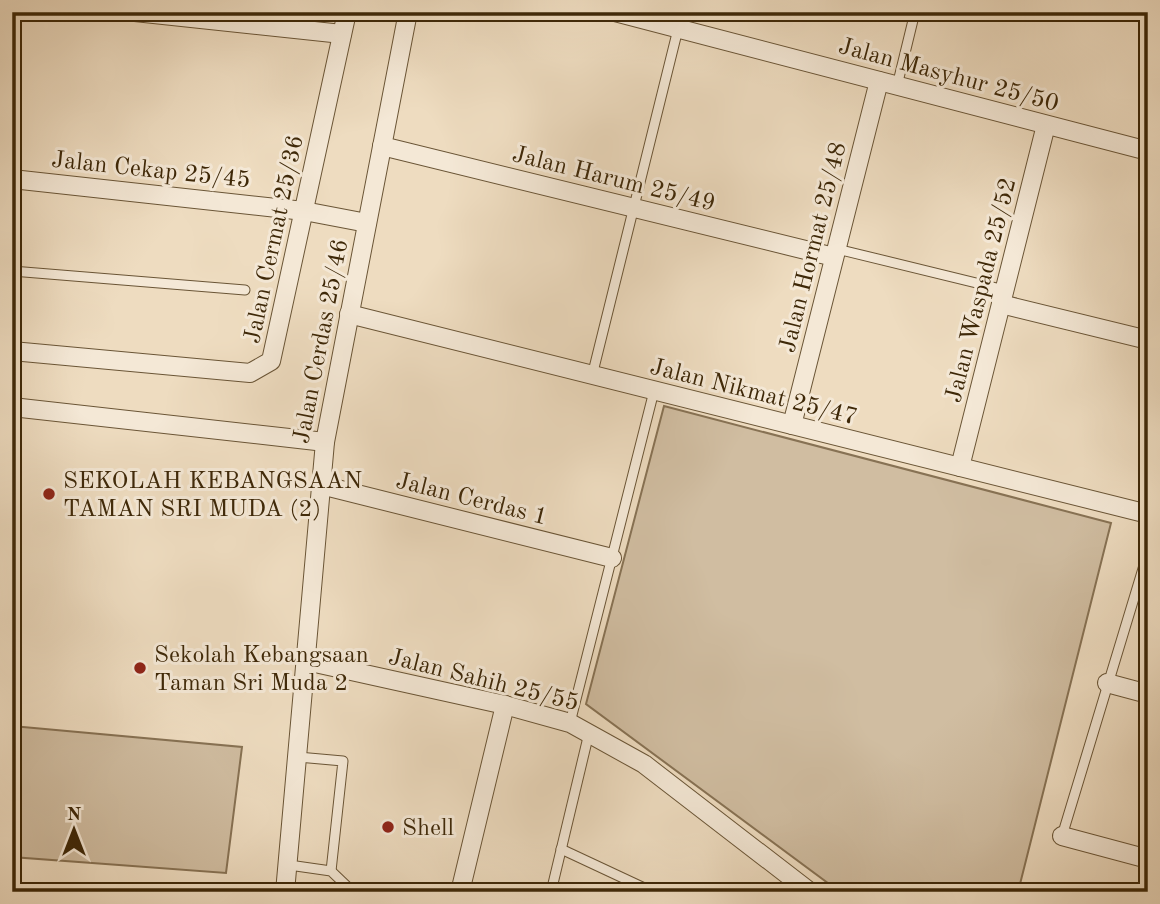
<svg xmlns="http://www.w3.org/2000/svg" width="1160" height="904" viewBox="0 0 1160 904" font-family="'Old Standard TT',serif">
  <style>
    .green { fill: #d0bda1; stroke: #877254; stroke-width: 2 }
    .lines { fill: none; stroke-linecap: round; stroke-linejoin: round }
    .service-casing { stroke: #6a5536; stroke-width: 11 }
    .minor-casing { stroke: #6a5536; stroke-width: 20 }
    .service { stroke: #f4e8d6; stroke-width: 9 }
    .minor { stroke: #f4e8d6; stroke-width: 18 }
    .poi-dot { fill: #8f2418; stroke: #f4e8d6; stroke-width: 2.5 }
    .labels { text-anchor: middle; stroke-width: 6; stroke-linejoin: round; paint-order: stroke }
    .street-label { font-size: 24px; fill: #3e2808; stroke: #f4e8d6 }
    .poi-label { font-size: 24px; fill: #3e2808; stroke: #f4e8d6; text-anchor: start }
  </style>
  <rect width="100%" height="100%" fill="#eedcc0"/>
  <filter id="stains"><feTurbulence type="fractalNoise" baseFrequency=".00286" numOctaves="4"/><feColorMatrix values="0 0 0 0 .2 0 0 0 0 .09 0 0 0 0 .02 0 0 0 .5 -.17"/></filter>
  <radialGradient id="worn" r=".72"><stop offset=".6" stop-color="#630" stop-opacity="0"/><stop offset="1" stop-color="#630" stop-opacity=".3"/></radialGradient>
  <g class="green">
    <path d="M 664,406 L 1111,523 L 1018,892 L 840,892 L 586,704 Z"/>
    <path d="M 12,726 L 242,747 L 226,873 L 12,857 Z"/>
  </g>
  <g class="lines">
    <g class="service-casing">
      <g id="service">
        <path d="M 12,55 L 16,12"/>
        <path d="M 897,86 L 915,12"/>
        <path d="M 837,249 L 1005,290"/>
        <path d="M 12,271 L 245,290"/>
        <path d="M 592,376 L 678,29"/>
        <path d="M 570,723 L 654,391"/>
        <path d="M 298,757 L 343,761 L 331,871"/>
        <path d="M 1062,836 L 1148,552"/>
        <path d="M 561,849 L 653,892"/>
        <path d="M 289,865 L 331,871 L 353,892"/>
        <path d="M 551,892 L 589,733"/>
      </g>
    </g>
    <g class="minor-casing">
      <g id="minor">
        <path d="M 135,12 L 342,34"/>
        <path d="M 615,12 L 1148,151"/>
        <path d="M 382,146 L 834,257"/>
        <path d="M 12,179 L 304,211 L 367,223"/>
        <path d="M 1001,304 L 1148,340"/>
        <path d="M 349,314 L 1148,514"/>
        <path d="M 12,351 L 250,373 L 271,361 L 347,12"/>
        <path d="M 12,407 L 325,442"/>
        <path d="M 792,425 L 879,81"/>
        <path d="M 960,467 L 1046,125"/>
        <path d="M 321,485 L 612,558"/>
        <path d="M 306,661 L 505,705 L 570,723 L 644,764 L 810,892"/>
        <path d="M 1107,683 L 1148,694"/>
        <path d="M 1062,836 L 1148,859"/>
        <path d="M 285,892 L 325,442 L 408,12"/>
        <path d="M 460,892 L 505,705"/>
      </g>
    </g>
    <use href="#service" class="service"/>
    <use href="#minor" class="minor"/>
  </g>
  <g class="poi-dot">
    <circle cx="49" cy="494" r="7"/>
    <circle cx="140" cy="668" r="7"/>
    <circle cx="388" cy="827" r="7"/>
  </g>
  <g class="labels">
    <g class="street-label">
      <text transform="translate(949 74) rotate(15)" y="8">Jalan Masyhur 25/50</text>
      <text transform="translate(151 169) rotate(6)" y="8">Jalan Cekap 25/45</text>
      <text transform="translate(614 178) rotate(14)" y="8">Jalan Harum 25/49</text>
      <text transform="translate(273 239) rotate(-78)" y="8">Jalan Cermat 25/36</text>
      <text transform="translate(812 247) rotate(-76)" y="8">Jalan Hormat 25/48</text>
      <text transform="translate(980 290) rotate(-76)" y="8">Jalan Waspada 25/52</text>
      <text transform="translate(320 341) rotate(-79)" y="8">Jalan Cerdas 25/46</text>
      <text transform="translate(754 391) rotate(14)" y="8">Jalan Nikmat 25/47</text>
      <text transform="translate(472 498) rotate(14)" y="8">Jalan Cerdas 1</text>
      <text transform="translate(484 679) rotate(14)" y="8">Jalan Sahih 25/55</text>
    </g>
    <g class="poi-label">
      <text x="63" y="488">SEKOLAH KEBANGSAAN<tspan x="63" dy="28">TAMAN SRI MUDA (2)</tspan></text>
      <text x="154" y="662">Sekolah Kebangsaan<tspan x="154" dy="28">Taman Sri Muda 2</tspan></text>
      <text x="402" y="835">Shell</text>
    </g>
  </g>
  <rect width="1160" height="904" fill="none" stroke="#eedcc0" stroke-width="42"/>
  <rect x="14" y="14" width="1132" height="876" fill="none" stroke="#3e2808" stroke-width="3.5"/>
  <rect x="21" y="21" width="1118" height="862" fill="none" stroke="#3e2808" stroke-width="2"/>
  <g transform="translate(74 830)" stroke="#f4e8d6" stroke-width="5" paint-order="stroke">
  <path d="M0-5L12 26L0 18L-12 26Z" fill="#3e2808"/>
  <text y="-10" font-size="19" font-weight="bold" text-anchor="middle" fill="#3e2808">N</text>
  </g>
  <rect width="100%" height="100%" filter="url(#stains)"/>
  <rect width="100%" height="100%" fill="url(#worn)"/>
</svg>
